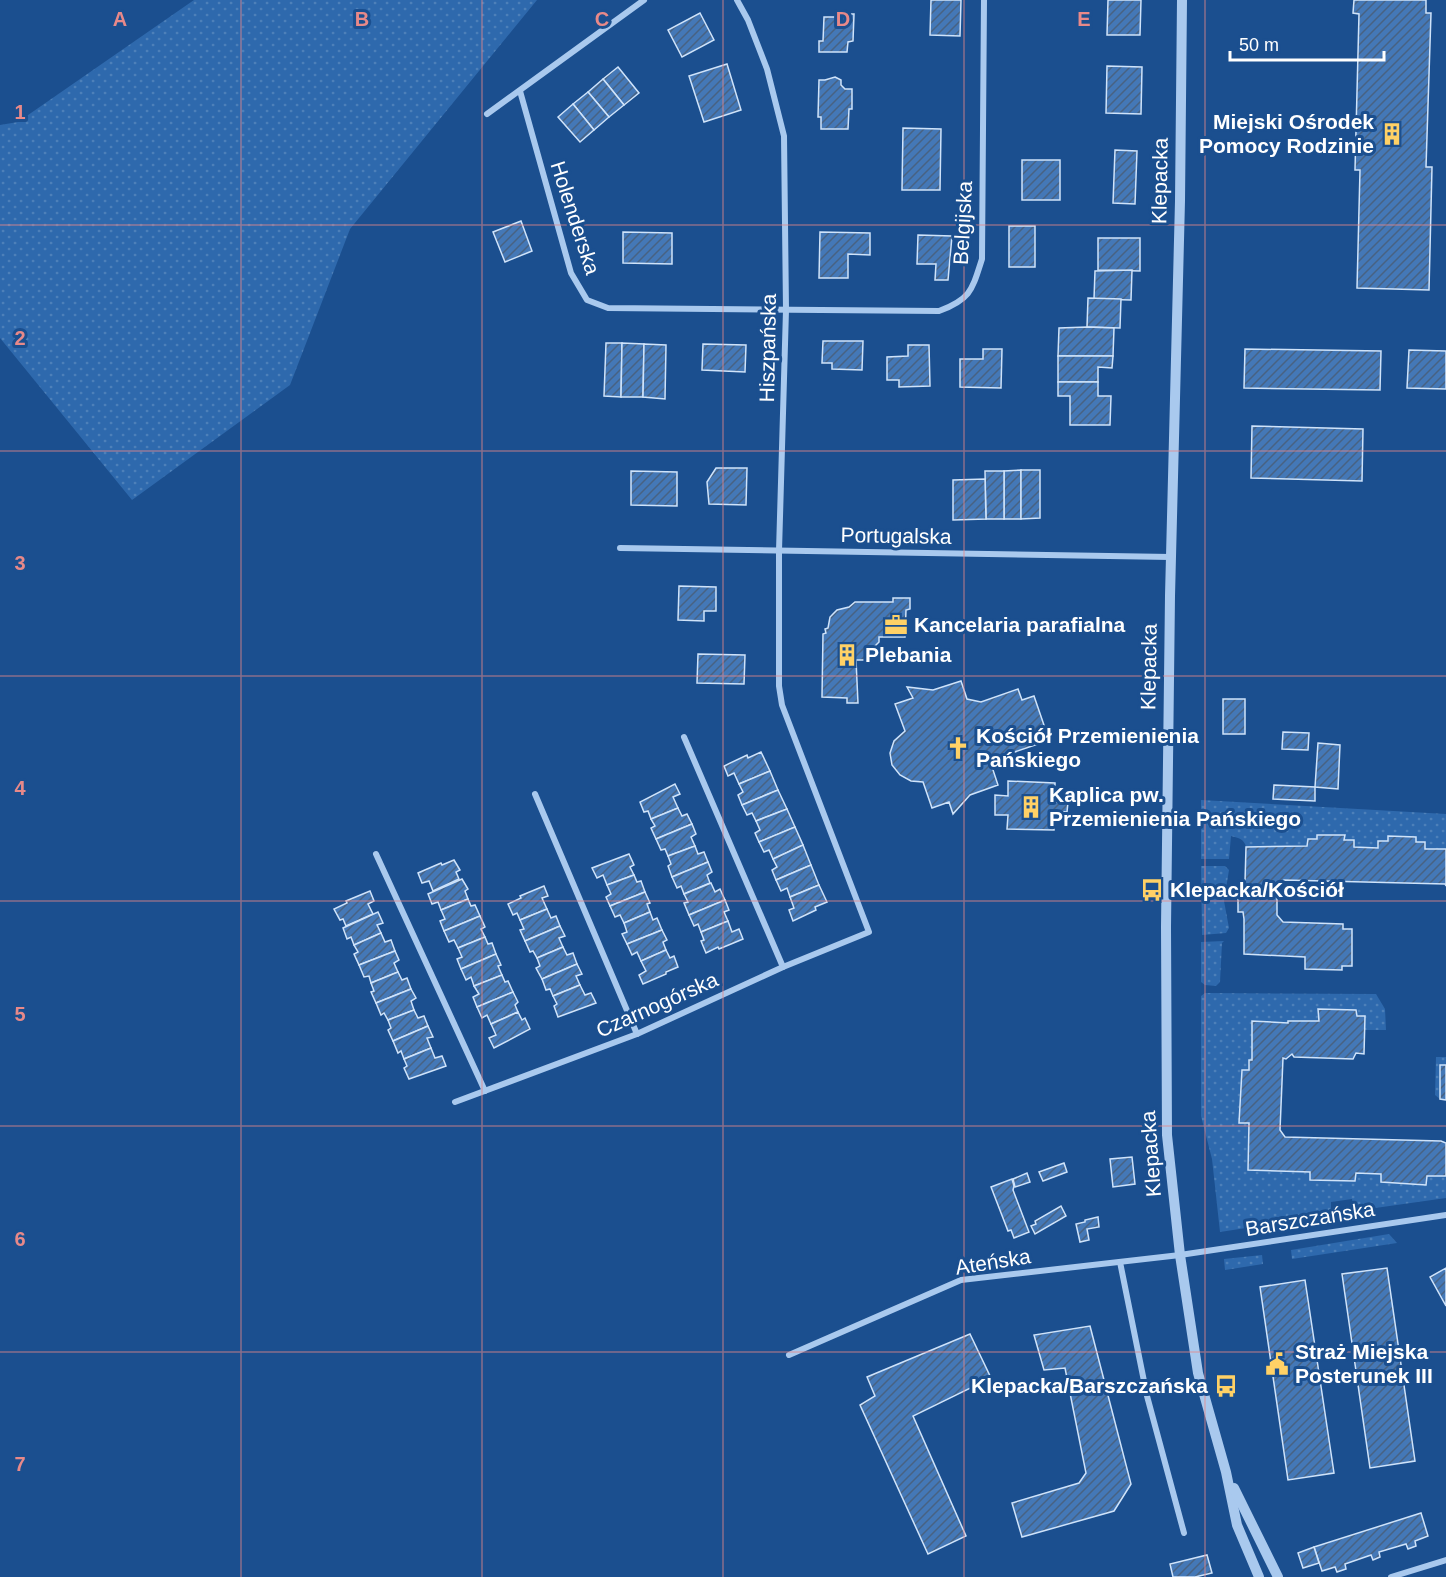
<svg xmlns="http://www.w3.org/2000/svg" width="1446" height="1577" viewBox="0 0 1446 1577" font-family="Arial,sans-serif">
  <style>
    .green { fill: url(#green-dots) }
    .building { fill: url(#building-hatch); stroke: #cfe3fa; stroke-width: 1.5 }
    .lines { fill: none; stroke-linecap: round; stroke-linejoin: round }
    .minor { stroke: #a9c9ee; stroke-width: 6 }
    .tertiary { stroke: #a9c9ee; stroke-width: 10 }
    .grid { fill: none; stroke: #e88989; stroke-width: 1.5; stroke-opacity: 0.55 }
    .labels { text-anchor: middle; stroke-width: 6; stroke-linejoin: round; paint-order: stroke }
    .poi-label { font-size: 21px; font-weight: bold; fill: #fff; stroke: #1b4f8f; text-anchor: start }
    .street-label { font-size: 21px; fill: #fff; stroke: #1b4f8f }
    .grid-label { font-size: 20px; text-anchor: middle; font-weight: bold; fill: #e88989; stroke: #1b4f8f; stroke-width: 6; stroke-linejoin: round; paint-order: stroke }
  </style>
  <defs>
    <pattern id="green-dots" width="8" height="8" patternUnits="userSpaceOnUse" patternTransform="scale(1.5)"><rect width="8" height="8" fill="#2e69ad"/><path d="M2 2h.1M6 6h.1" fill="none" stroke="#4d80b9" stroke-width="1.8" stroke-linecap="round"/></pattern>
    <pattern id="building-hatch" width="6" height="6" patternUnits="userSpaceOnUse" patternTransform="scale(1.5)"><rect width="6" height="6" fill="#4478b7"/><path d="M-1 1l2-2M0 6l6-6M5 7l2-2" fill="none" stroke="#486282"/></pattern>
  </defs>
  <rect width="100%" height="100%" fill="#1b4f8f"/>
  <g class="green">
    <path d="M 194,0 L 537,0 L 350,229 L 290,385 L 132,500 L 0,338 L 0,125 L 18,122 Z"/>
    <path d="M 1201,800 L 1446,814 L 1446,849 L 1425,849 L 1425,842 L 1416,842 L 1415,837 L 1388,836 L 1388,841 L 1378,841 L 1378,848 L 1354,847 L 1354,840 L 1344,840 L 1344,835 L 1318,835 L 1317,839 L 1308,839 L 1307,846 L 1246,847 C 1244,839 1239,838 1231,836 L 1229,859 L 1201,859 Z"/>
    <path d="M 1201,866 L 1225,866 L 1229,870 L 1224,901 L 1229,928 L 1226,933 L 1202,935 Z"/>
    <path d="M 1224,941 L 1222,943 L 1220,982 L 1216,986 L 1205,985 L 1201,982 L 1201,942 Z"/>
    <path d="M 1205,993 L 1376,994 L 1385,1009 L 1386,1030 L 1365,1030 L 1365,1016 C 1349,1015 1335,1009 1319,1009 L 1319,1021 L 1288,1021 L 1288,1023 L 1252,1021 L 1252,1060 L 1249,1061 L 1249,1070 L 1242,1070 L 1239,1122 L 1249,1123 L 1248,1139 L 1285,1172 L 1310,1172 L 1310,1180 L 1355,1181 L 1356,1173 L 1381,1174 L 1426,1184 L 1427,1176 L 1446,1176 L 1446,1198 L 1354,1211 L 1352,1199 L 1331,1202 L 1331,1215 L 1220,1232 L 1212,1159 L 1201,1116 L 1201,996 Z"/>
    <path d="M 1436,1057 L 1446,1057 L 1446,1065 L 1440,1065 L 1440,1099 L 1435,1095 Z"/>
    <path d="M 1389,1234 L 1397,1243 L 1292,1259 L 1291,1250 Z"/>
    <path d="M 1262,1255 L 1263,1264 L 1225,1270 L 1224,1259 Z"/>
  </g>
  <g class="building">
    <path d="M 931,0 L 961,0 L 960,36 L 930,35 Z"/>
    <path d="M 1108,0 L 1141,0 L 1140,35 L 1107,35 Z"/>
    <path d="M 1354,0 L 1426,0 L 1426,13 L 1431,13 L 1426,167 L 1432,167 L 1429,290 L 1357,288 L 1360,170 L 1355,170 L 1359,14 L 1353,13 Z"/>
    <path d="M 700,13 L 714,40 L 682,57 L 668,30 Z"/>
    <path d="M 836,14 L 854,14 L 853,41 L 848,42 L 847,52 L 819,52 L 819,41 L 823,41 L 824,17 L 835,17 Z"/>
    <path d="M 727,64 L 741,110 L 704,122 L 689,76 Z"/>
    <path d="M 1107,66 L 1142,67 L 1141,114 L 1106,113 Z"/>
    <path d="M 618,67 L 639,93 L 624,105 L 603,79 Z"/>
    <path d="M 835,77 L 841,80 L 841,85 L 845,89 L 852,89 L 852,109 L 849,109 L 848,129 L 821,129 L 821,117 L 818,117 L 819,80 L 825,80 Z"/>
    <path d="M 603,79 L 624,105 L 609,117 L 588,92 Z"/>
    <path d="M 588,92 L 609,117 L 594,130 L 573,104 Z"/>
    <path d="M 573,104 L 594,130 L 580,142 L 558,117 Z"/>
    <path d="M 903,128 L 941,129 L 940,190 L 902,190 Z"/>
    <path d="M 1115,150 L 1137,151 L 1135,204 L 1113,203 Z"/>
    <rect x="1022" y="160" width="38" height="40"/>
    <path d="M 521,221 L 532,251 L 505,262 L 493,232 Z"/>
    <rect x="1009" y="226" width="26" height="41"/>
    <path d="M 623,232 L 672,233 L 672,264 L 623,263 Z"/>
    <path d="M 820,232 L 870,233 L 870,255 L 848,254 L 848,278 L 819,278 Z"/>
    <path d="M 918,235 L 952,236 L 948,280 L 935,280 L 936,264 L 917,264 Z"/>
    <path d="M 1098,238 L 1140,238 L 1140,271 L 1098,270 Z"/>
    <path d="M 1132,270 L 1131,300 L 1094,299 L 1095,271 Z"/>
    <path d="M 1088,298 L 1121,299 L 1120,328 L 1087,327 Z"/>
    <path d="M 1087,327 L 1114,328 L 1113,356 L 1058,356 L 1059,328 Z"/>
    <path d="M 823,341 L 863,341 L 862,370 L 832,369 L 832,363 L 822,363 Z"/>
    <path d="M 606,343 L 622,343 L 621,397 L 604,396 Z"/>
    <path d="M 622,343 L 644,344 L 643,397 L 621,397 Z"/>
    <path d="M 644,344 L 666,345 L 665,399 L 643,397 Z"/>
    <path d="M 703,344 L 746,345 L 745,372 L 702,370 Z"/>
    <path d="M 908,345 L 929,345 L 930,386 L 899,387 L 899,380 L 887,380 L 887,357 L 908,356 Z"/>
    <path d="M 983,349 L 1002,349 L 1001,388 L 960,387 L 960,359 L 983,359 Z"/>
    <path d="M 1245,349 L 1381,351 L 1380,390 L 1244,388 Z"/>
    <path d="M 1409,350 L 1446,351 L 1446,389 L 1407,388 Z"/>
    <path d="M 1058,356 L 1113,356 L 1112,368 L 1098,367 L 1098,382 L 1058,382 Z"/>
    <path d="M 1058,382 L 1098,382 L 1098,396 L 1111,396 L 1110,425 L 1070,425 L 1070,396 L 1058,396 Z"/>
    <path d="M 1252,426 L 1363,429 L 1362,481 L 1251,478 Z"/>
    <path d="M 716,468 L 747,468 L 746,505 L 709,504 L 707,482 Z"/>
    <path d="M 1021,470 L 1021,519 L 1004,519 L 1004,471 Z"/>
    <path d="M 1021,470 L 1040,470 L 1040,518 L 1021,519 Z"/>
    <path d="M 631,471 L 677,472 L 677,506 L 631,505 Z"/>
    <path d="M 985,471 L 1004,471 L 1004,519 L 986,519 Z"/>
    <path d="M 985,479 L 986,519 L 953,520 L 953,480 Z"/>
    <path d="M 679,586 L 716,587 L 716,611 L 704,611 L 704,621 L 678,620 Z"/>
    <path d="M 893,598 L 910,598 L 910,609 L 906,610 L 905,637 L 879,637 L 879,642 L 874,647 L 877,650 L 866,660 L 856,660 L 858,703 L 847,703 L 847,698 L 822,697 L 823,634 L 826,633 L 825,629 L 828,628 L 830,617 L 837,610 L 849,607 L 855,602 L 893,602 Z"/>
    <path d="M 698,654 L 745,655 L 744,684 L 697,683 Z"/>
    <path d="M 961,681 L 967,699 L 981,702 L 1018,689 L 1022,700 L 1034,696 L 1045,728 L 1034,732 L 1038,744 L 1000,757 L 992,767 L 998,785 L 970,795 L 953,814 L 949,802 L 932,808 L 923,782 L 911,781 L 900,775 L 892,765 L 890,753 L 894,741 L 905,731 L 895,704 L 913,698 L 907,687 L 933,690 Z"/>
    <rect x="1223" y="699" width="22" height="35"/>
    <path d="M 1283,732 L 1309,733 L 1308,750 L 1282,749 Z"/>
    <path d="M 1318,743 L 1340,745 L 1338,789 L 1315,787 Z"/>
    <path d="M 761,752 L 770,771 L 739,784 L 734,773 L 728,776 L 724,766 L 747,755 L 748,758 Z"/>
    <path d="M 770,771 L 778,790 L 742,805 L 738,795 L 743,792 L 739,784 Z"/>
    <path d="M 1008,781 L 1055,783 L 1055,802 L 1068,802 L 1067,812 L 1054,811 L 1054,830 L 1007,829 L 1008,815 L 995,815 L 995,795 L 1008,796 Z"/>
    <path d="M 675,784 L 680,794 L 673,797 L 678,808 L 651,819 L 648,811 L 644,812 L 640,802 Z"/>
    <path d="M 1274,785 L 1315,787 L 1315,801 L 1273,799 Z"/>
    <path d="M 778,790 L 787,809 L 756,821 L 752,813 L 747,815 L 742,805 Z"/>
    <path d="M 678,808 L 682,816 L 687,814 L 692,824 L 656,839 L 651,828 L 655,826 L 651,819 Z"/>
    <path d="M 787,809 L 795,827 L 759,842 L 755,833 L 760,830 L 756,821 Z"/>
    <path d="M 692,824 L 696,834 L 691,837 L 695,846 L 668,856 L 665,849 L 661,850 L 656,839 Z"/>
    <path d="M 795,827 L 803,845 L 773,859 L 769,850 L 764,852 L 759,842 Z"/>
    <path d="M 1317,835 L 1345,835 L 1344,840 L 1354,840 L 1354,847 L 1378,848 L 1378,841 L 1388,841 L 1388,836 L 1416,837 L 1416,842 L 1425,842 L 1425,849 L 1446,849 L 1446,886 L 1445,884 L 1284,880 L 1277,886 L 1277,915 L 1283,922 L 1343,924 L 1343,929 L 1352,929 L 1352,966 L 1342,966 L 1342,970 L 1305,969 L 1305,957 L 1244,954 L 1244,919 L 1243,912 L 1238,912 L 1238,889 L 1244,890 L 1245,882 L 1246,847 L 1307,846 L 1308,839 L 1317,839 Z"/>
    <path d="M 803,845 L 811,865 L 776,880 L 772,870 L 777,867 L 773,859 Z"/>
    <path d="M 695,846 L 698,854 L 704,852 L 708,862 L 672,877 L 668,866 L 671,864 L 668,856 Z"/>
    <path d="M 629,854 L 634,865 L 630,867 L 634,875 L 607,885 L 603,875 L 597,878 L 592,868 Z"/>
    <path d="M 454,860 L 460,870 L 456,872 L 459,879 L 433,891 L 429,881 L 422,883 L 418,873 L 441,863 L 442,865 Z"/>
    <path d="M 708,862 L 712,872 L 707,875 L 710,883 L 684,894 L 681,886 L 677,888 L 672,877 Z"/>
    <path d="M 811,865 L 819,885 L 790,897 L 787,888 L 781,891 L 776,880 Z"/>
    <path d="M 634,875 L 637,882 L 641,881 L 645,892 L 610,906 L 606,897 L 611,894 L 607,885 Z"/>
    <path d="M 462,879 L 468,889 L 465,891 L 468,899 L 441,910 L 438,902 L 432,904 L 428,894 Z"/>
    <path d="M 711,883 L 715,892 L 720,889 L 725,900 L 689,915 L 684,903 L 688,902 L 684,894 Z"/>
    <path d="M 819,885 L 827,902 L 815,907 L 816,910 L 793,921 L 789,910 L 794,908 L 790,897 Z"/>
    <path d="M 544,886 L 548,896 L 542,898 L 547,909 L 520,920 L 517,913 L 513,915 L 508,904 L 521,898 L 520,896 Z"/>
    <path d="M 370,891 L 374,901 L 368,904 L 373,914 L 346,926 L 343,919 L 340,920 L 334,909 L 347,903 L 346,901 Z"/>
    <path d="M 645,892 L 650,903 L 647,904 L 650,912 L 624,923 L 620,915 L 615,917 L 610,906 Z"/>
    <path d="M 468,899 L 471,906 L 475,905 L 480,916 L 444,931 L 440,921 L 445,919 L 441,910 Z"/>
    <path d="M 725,900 L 729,910 L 724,912 L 728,921 L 701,932 L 698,924 L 694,926 L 689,915 Z"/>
    <path d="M 547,909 L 551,918 L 556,916 L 560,926 L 525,941 L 520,930 L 524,929 L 520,920 Z"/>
    <path d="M 378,912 L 383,923 L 377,925 L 381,933 L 354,945 L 351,937 L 347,939 L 343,928 Z"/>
    <path d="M 650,912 L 653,920 L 657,918 L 662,930 L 627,944 L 622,934 L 627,932 L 624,923 Z"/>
    <path d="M 480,916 L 485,927 L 481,929 L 485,937 L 458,948 L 454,940 L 449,942 L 444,931 Z"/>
    <path d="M 728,921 L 732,932 L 739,929 L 743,939 L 719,949 L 718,947 L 706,953 L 701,941 L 704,940 L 701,932 Z"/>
    <path d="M 560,926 L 565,936 L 559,938 L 563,947 L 537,958 L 533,951 L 530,952 L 525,941 Z"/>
    <path d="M 662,930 L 667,940 L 663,942 L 666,950 L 641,961 L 637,952 L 632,955 L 627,944 Z"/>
    <path d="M 381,933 L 385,942 L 391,940 L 395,951 L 359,965 L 354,954 L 358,952 L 354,945 Z"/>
    <path d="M 485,937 L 488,944 L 492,943 L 496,954 L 461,969 L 457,959 L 462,957 L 458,948 Z"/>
    <path d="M 563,947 L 567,955 L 573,953 L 577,964 L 542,979 L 536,968 L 540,966 L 537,958 Z"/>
    <path d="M 666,950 L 670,958 L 674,956 L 678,967 L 666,972 L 666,974 L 643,984 L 639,975 L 646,971 L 641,961 Z"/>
    <path d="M 395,951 L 399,960 L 394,963 L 398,972 L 371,983 L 369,976 L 364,977 L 359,965 Z"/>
    <path d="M 496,954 L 501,965 L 498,966 L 502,975 L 474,986 L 471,977 L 466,980 L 461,969 Z"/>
    <path d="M 577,964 L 582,974 L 576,976 L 580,985 L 553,996 L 550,989 L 546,990 L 542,979 Z"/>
    <path d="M 398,972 L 402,980 L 407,978 L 411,989 L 376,1003 L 371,992 L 374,991 L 371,983 Z"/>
    <path d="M 502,975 L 505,982 L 508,981 L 513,992 L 477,1007 L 473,997 L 479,994 L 474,986 Z"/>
    <path d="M 580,985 L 585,995 L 591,993 L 596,1003 L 558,1017 L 554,1006 L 557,1004 L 553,996 Z"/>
    <path d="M 411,989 L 416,998 L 411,1001 L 414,1010 L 388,1020 L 384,1013 L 381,1015 L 376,1003 Z"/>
    <path d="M 513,992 L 518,1002 L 515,1005 L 518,1012 L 491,1024 L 487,1015 L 482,1018 L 477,1007 Z"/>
    <path d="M 1318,1009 L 1356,1010 L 1357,1016 L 1365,1016 L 1364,1054 L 1356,1053 L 1353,1059 L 1294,1057 L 1292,1054 L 1286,1059 L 1283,1058 L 1280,1130 L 1285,1137 L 1441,1141 L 1446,1143 L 1446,1176 L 1427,1176 L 1426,1185 L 1381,1182 L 1381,1174 L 1356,1173 L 1355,1181 L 1310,1180 L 1310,1172 L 1248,1170 L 1249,1123 L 1239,1123 L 1242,1070 L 1249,1070 L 1249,1060 L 1252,1060 L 1252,1021 L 1288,1023 L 1288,1021 L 1319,1021 Z"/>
    <path d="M 414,1010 L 418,1018 L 424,1016 L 428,1026 L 393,1041 L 388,1030 L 391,1028 L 388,1020 Z"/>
    <path d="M 518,1012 L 522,1020 L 525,1018 L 530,1029 L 494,1048 L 489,1038 L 496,1035 L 491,1024 Z"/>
    <path d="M 428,1026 L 433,1037 L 427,1038 L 431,1048 L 404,1059 L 401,1051 L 398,1053 L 393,1041 Z"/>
    <path d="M 431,1048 L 435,1058 L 442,1056 L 446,1066 L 409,1079 L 404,1068 L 407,1066 L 404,1059 Z"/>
    <path d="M 1440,1065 L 1446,1065 L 1446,1100 L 1440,1099 Z"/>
    <path d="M 1132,1157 L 1135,1184 L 1113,1187 L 1110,1159 Z"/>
    <path d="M 1064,1163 L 1067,1172 L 1043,1181 L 1039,1172 Z"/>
    <path d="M 1027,1173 L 1030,1182 L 1015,1187 L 1013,1179 Z"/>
    <path d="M 1012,1179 L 1014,1186 L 1013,1190 L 1029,1232 L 1014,1238 L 1011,1230 L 1008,1231 L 991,1187 Z"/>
    <path d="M 1061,1206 L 1066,1216 L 1035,1234 L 1031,1226 L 1036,1224 L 1035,1221 Z"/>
    <path d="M 1098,1217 L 1099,1227 L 1087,1229 L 1089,1240 L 1080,1242 L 1076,1224 L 1085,1222 L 1085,1220 Z"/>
    <path d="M 1387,1268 L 1415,1461 L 1370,1468 L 1342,1274 Z"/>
    <path d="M 1446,1268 L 1446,1306 L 1430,1277 Z"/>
    <path d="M 1305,1280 L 1334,1473 L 1288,1480 L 1260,1287 Z"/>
    <path d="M 1090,1326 L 1131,1484 L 1114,1511 L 1022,1537 L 1012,1503 L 1079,1483 L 1086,1473 L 1065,1368 L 1044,1370 L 1034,1335 Z"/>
    <path d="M 970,1334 L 991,1378 L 913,1416 L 966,1536 L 928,1554 L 860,1405 L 875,1396 L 867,1377 Z"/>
    <path d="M 1421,1513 L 1428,1536 L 1415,1541 L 1416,1546 L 1408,1549 L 1406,1544 L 1379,1552 L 1380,1557 L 1373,1560 L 1371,1555 L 1345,1564 L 1346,1569 L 1337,1572 L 1335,1567 L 1322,1571 L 1314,1547 Z"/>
    <path d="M 1314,1547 L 1319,1563 L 1303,1568 L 1298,1553 Z"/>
    <path d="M 1207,1555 L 1212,1573 L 1195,1577 L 1173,1577 L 1170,1564 Z"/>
  </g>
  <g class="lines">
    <g class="minor">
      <path d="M 520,91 L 571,273 L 587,300 L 608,308 L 939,311 C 971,299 972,290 982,259 L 984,0"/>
      <path d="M 487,114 L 644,0"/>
      <path d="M 620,548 L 1171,557"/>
      <path d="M 684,737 L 783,967"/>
      <path d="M 535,794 L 637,1034"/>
      <path d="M 376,854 L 485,1091"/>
      <path d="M 455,1102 L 637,1034 L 783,967 L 869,932 L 782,705 L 779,686 L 779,551 L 786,310 L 784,136 L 767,69 L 748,20 L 737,0"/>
      <path d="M 1120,1262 L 1147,1396 L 1184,1533"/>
      <path d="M 789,1355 L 961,1280 L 1180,1255 L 1446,1215"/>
      <path d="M 1391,1577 L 1446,1560"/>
    </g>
    <g class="tertiary">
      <path d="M 1182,0 L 1180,201 L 1170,596 L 1166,927 L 1167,1135 L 1180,1255 L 1198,1373 L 1226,1472 L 1237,1525 L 1259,1577"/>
      <path d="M 1234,1488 L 1278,1577"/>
    </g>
  </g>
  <path class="grid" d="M 241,0 L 241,1577M 482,0 L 482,1577M 723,0 L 723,1577M 964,0 L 964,1577M 1205,0 L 1205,1577M 0,225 L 1446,225M 0,451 L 1446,451M 0,676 L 1446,676M 0,901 L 1446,901M 0,1126 L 1446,1126M 0,1352 L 1446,1352"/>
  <defs>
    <g id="building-bare" transform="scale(1.8)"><path d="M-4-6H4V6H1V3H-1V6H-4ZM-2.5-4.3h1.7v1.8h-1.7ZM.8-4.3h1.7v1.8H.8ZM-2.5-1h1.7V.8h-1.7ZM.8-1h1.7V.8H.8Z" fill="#ffd166" stroke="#1b4f8f" stroke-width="2.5" paint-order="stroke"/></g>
    <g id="office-bare" transform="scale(1.8)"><path d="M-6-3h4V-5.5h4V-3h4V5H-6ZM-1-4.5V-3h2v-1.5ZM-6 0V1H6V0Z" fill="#ffd166" stroke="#1b4f8f" stroke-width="2.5" paint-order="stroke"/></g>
    <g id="church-bare" transform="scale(1.8)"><path d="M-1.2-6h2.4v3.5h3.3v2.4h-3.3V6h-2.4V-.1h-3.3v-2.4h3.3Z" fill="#ffd166" stroke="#1b4f8f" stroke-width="2.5" paint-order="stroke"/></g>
    <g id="bus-bare" transform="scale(1.8)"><path d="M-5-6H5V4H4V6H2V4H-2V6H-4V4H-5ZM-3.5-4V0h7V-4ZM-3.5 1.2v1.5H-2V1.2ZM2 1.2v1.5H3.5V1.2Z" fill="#ffd166" stroke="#1b4f8f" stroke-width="2.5" paint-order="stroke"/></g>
    <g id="civic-bare" transform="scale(1.8)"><path d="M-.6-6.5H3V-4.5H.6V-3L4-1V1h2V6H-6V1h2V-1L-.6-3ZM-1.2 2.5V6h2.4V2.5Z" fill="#ffd166" stroke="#1b4f8f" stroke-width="2.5" paint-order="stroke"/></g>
  </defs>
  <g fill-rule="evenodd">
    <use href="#building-bare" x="1392" y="134"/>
    <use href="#office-bare" x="896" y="625"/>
    <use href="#building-bare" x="847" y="655"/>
    <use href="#church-bare" x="958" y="748"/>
    <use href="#building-bare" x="1031" y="807"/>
    <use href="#bus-bare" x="1152" y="890"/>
    <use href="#civic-bare" x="1277" y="1364"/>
    <use href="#bus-bare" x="1226" y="1386"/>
  </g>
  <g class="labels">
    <g class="poi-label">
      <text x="1374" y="129" text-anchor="end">Miejski Ośrodek<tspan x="1374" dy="24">Pomocy Rodzinie</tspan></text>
      <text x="914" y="632">Kancelaria parafialna</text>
      <text x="865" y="662">Plebania</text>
      <text x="976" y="743">Kościół Przemienienia<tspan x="976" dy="24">Pańskiego</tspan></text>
      <text x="1049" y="802">Kaplica pw.<tspan x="1049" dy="24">Przemienienia Pańskiego</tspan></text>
      <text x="1170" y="897">Klepacka/Kościół</text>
      <text x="1295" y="1359">Straż Miejska<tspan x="1295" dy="24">Posterunek III</tspan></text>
      <text x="1208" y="1393" text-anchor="end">Klepacka/Barszczańska</text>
    </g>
    <g class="street-label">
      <text transform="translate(1160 181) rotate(-89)" y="7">Klepacka</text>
      <text transform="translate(575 218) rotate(72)" y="7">Holenderska</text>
      <text transform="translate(963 223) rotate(-87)" y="7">Belgijska</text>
      <text transform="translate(768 348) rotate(-89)" y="7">Hiszpańska</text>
      <text transform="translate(896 536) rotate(1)" y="7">Portugalska</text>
      <text transform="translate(1149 667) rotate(-89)" y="7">Klepacka</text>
      <text transform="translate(657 1005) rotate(-24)" y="7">Czarnogórska</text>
      <text transform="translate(1151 1154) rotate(-94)" y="7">Klepacka</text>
      <text transform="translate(1310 1219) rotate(-9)" y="7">Barszczańska</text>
      <text transform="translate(993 1262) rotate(-9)" y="7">Ateńska</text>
    </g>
  </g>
  <g class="grid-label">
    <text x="120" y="26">A</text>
    <text x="362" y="26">B</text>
    <text x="602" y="26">C</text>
    <text x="843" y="26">D</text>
    <text x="1084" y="26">E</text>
    <text x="20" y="119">1</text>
    <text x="20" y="345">2</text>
    <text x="20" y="570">3</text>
    <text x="20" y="795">4</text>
    <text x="20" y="1021">5</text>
    <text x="20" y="1246">6</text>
    <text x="20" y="1471">7</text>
  </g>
  <path d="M1230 51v9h154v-9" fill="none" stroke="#ffffff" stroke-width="3"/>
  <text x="1239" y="51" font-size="18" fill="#ffffff" stroke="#1b4f8f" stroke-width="4.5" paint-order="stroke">50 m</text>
</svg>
